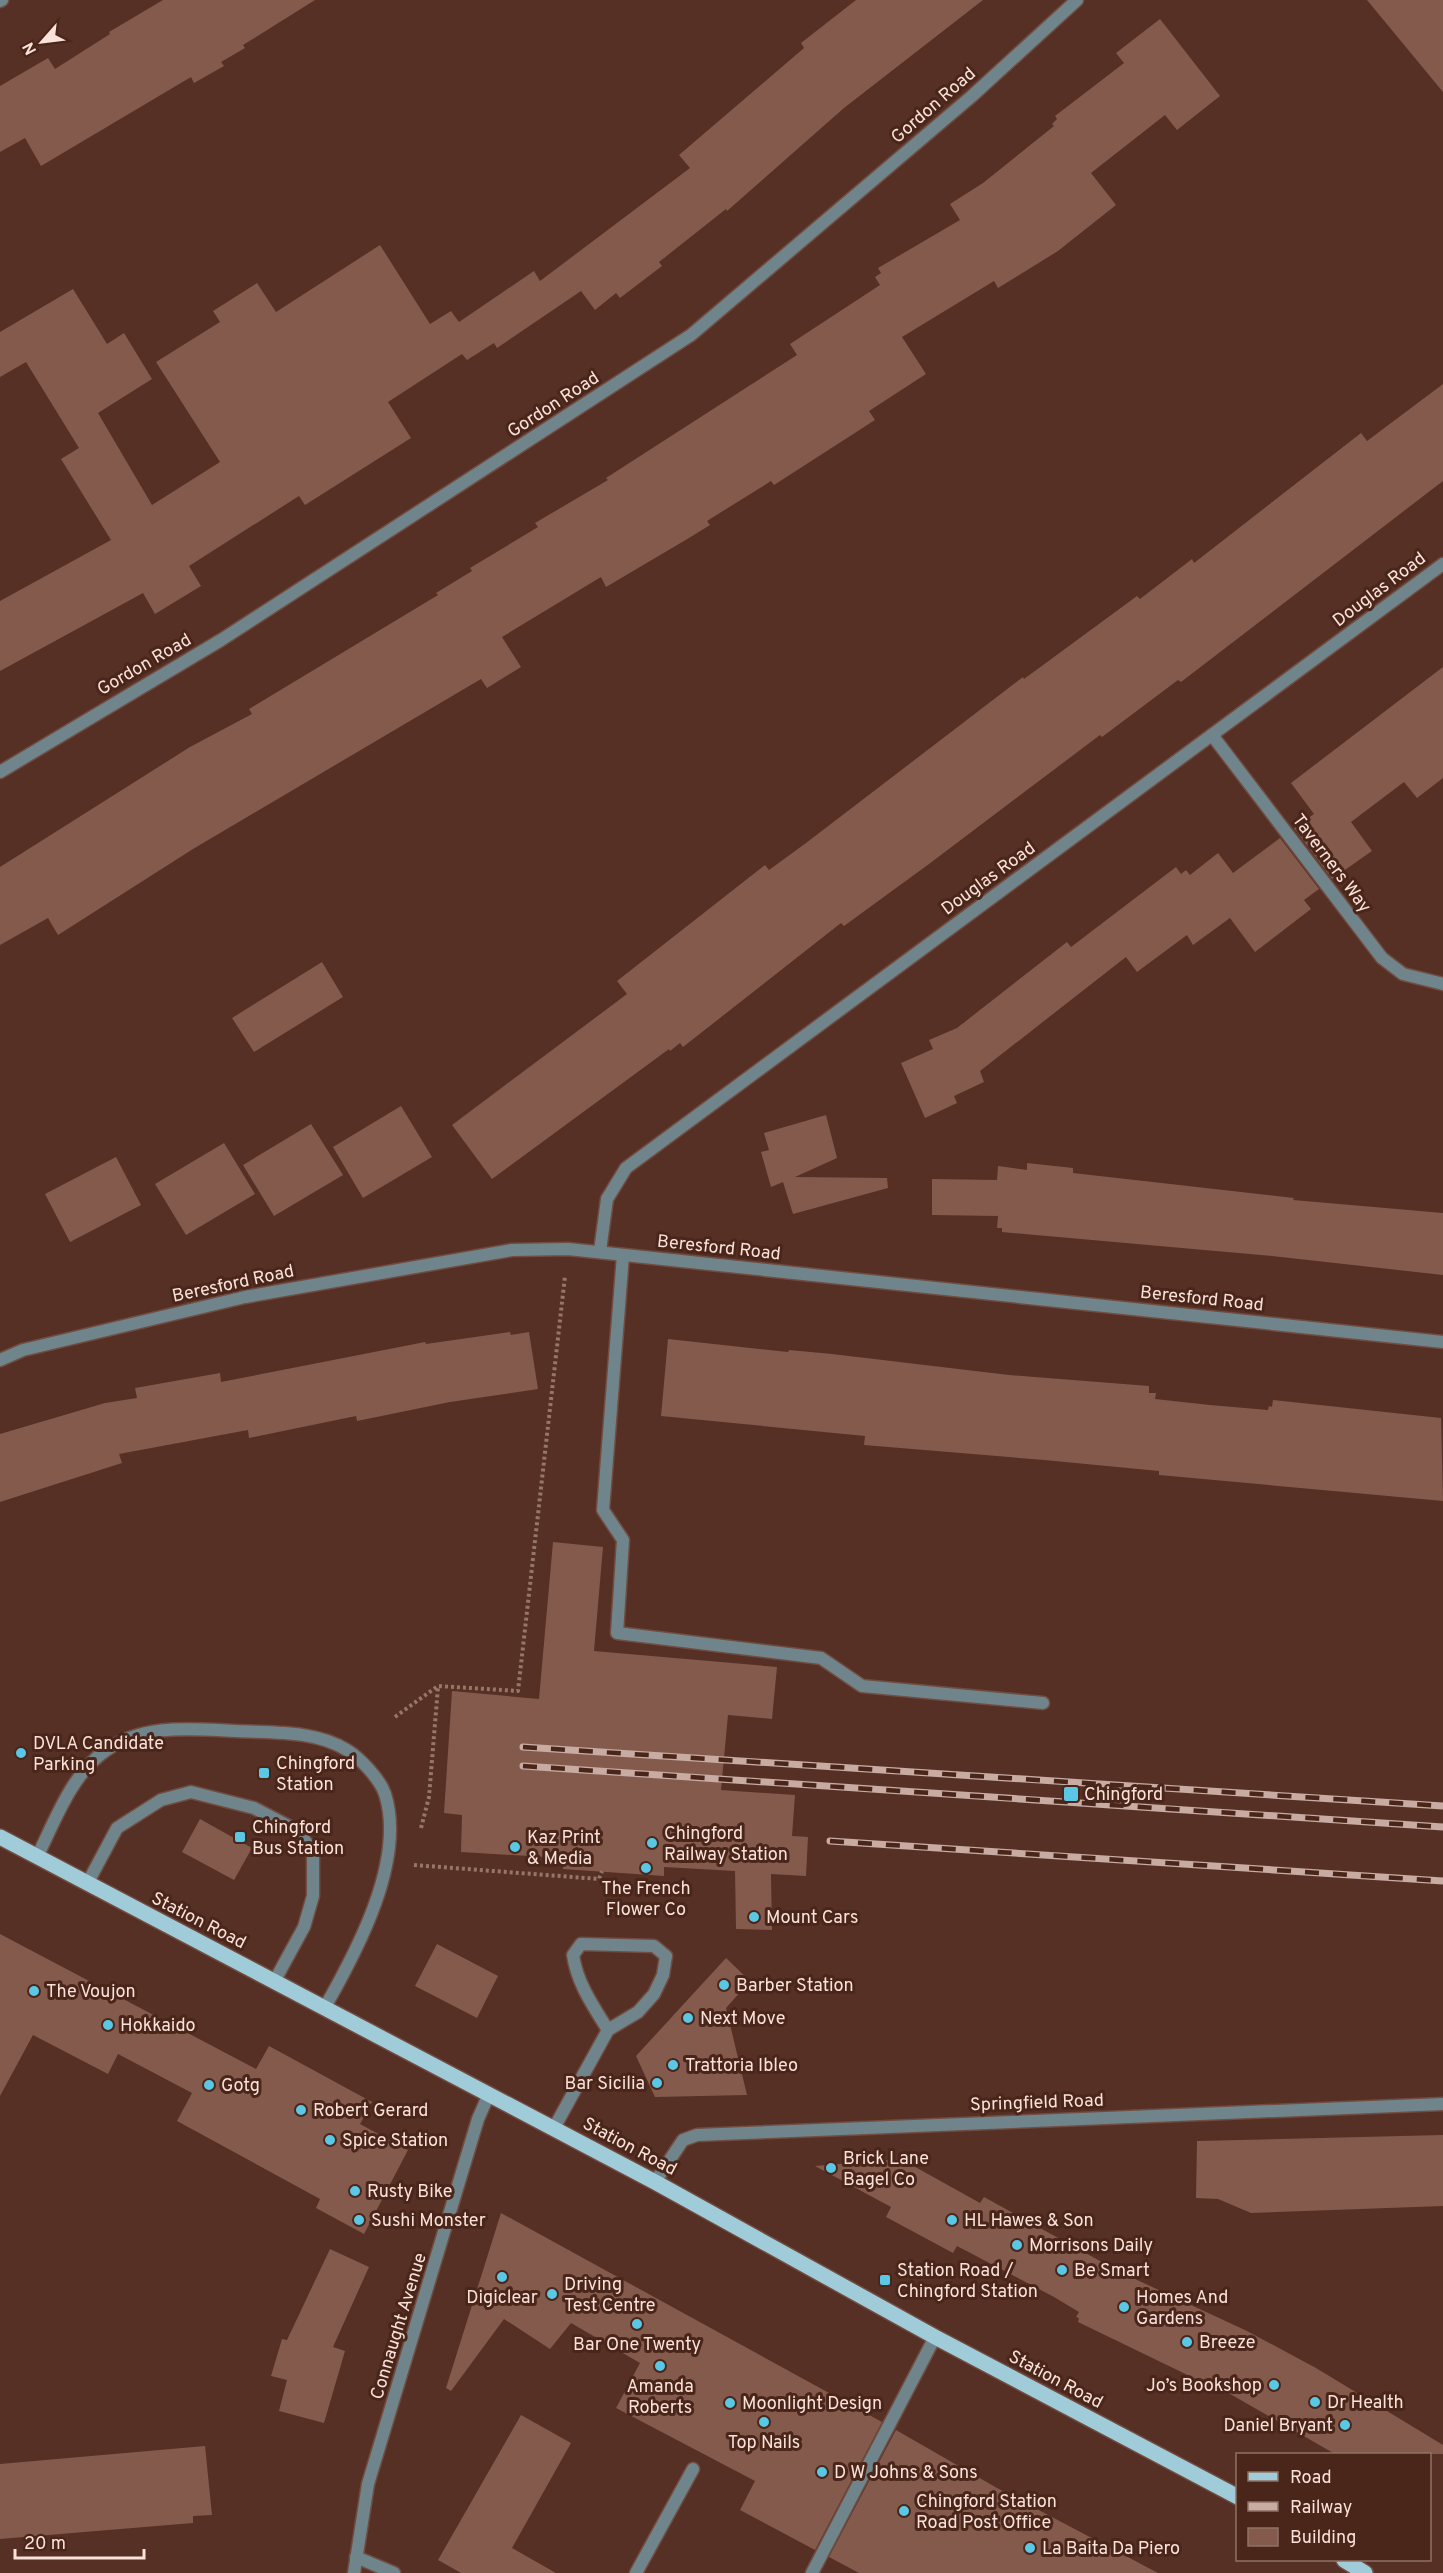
<svg xmlns="http://www.w3.org/2000/svg" width="1443" height="2573" viewBox="0 0 1443 2573" font-family="Overpass,sans-serif">
  <style>
    .building { fill: #845a4d }
    .lines { fill: none; stroke-linecap: round; stroke-linejoin: round }
    .lane-casing { stroke: #704c41; stroke-width: 15 }
    .street-casing { stroke: #704c41; stroke-width: 15 }
    .primary-casing { stroke: #704c41; stroke-width: 18 }
    .path { stroke: #96756a; stroke-width: 4; stroke-dasharray: 3 3; stroke-linecap: butt }
    .lane { stroke: #6f858b; stroke-width: 12 }
    .street { stroke: #6f858b; stroke-width: 12 }
    .primary { stroke: #a0ccda; stroke-width: 15 }
    .rail-casing { stroke: #c8aba2; stroke-width: 7 }
    .rail { stroke: #4a261a; stroke-width: 4.5; stroke-dasharray: 14; stroke-linecap: butt }
    .poi-dot { fill: #5ac8e5; stroke: #4a261a; stroke-width: 2 }
    .labels { text-anchor: middle; stroke-width: 6; stroke-linejoin: round; paint-order: stroke }
    .street-label { font-size: 18px; fill: #fae1d9; stroke: #4a261a }
    .poi-label { font-size: 18px; fill: #fae1d9; stroke: #4a261a; text-anchor: start }
  </style>
  <rect width="100%" height="100%" fill="#563024"/>
  <g class="building">
    <path d="M 163,0 L 315,0 L 243,45 L 245,48 L 221,62 L 224,66 L 194,83 L 191,77 L 41,166 L 25,138 L 0,152 L 0,86 L 48,58 L 55,69 L 110,34 L 109,32 Z"/>
    <path d="M 856,0 L 983,0 L 844,108 L 727,211 L 726,209 L 659,262 L 662,266 L 620,298 L 616,293 L 595,310 L 581,291 L 497,348 L 494,343 L 467,360 L 462,354 L 388,402 L 411,438 L 305,505 L 299,496 L 189,566 L 201,586 L 155,614 L 143,593 L 0,671 L 0,601 L 111,540 L 61,459 L 79,448 L 26,362 L 0,377 L 0,332 L 73,289 L 107,344 L 124,333 L 152,379 L 98,413 L 152,505 L 220,462 L 156,362 L 220,322 L 213,311 L 257,283 L 276,312 L 380,245 L 430,324 L 451,311 L 459,322 L 534,271 L 540,281 L 690,168 L 679,155 L 804,48 L 801,43 Z"/>
    <path d="M 1367,0 L 1443,0 L 1443,92 Z"/>
    <path d="M 1160,19 L 1220,96 L 1177,130 L 1165,115 L 1091,173 L 1116,205 L 1058,251 L 998,288 L 994,281 L 902,337 L 926,374 L 869,411 L 875,420 L 774,485 L 771,481 L 707,521 L 710,525 L 689,538 L 606,587 L 601,577 L 502,637 L 521,667 L 487,688 L 481,679 L 193,849 L 58,935 L 48,918 L 0,945 L 0,867 L 190,747 L 252,714 L 249,709 L 438,595 L 436,593 L 472,571 L 470,568 L 538,527 L 535,523 L 608,480 L 606,478 L 797,355 L 790,344 L 880,285 L 875,277 L 881,273 L 878,268 L 960,220 L 950,204 L 983,183 L 1054,126 L 1052,124 L 1057,119 L 1055,116 L 1124,63 L 1116,53 Z"/>
    <path d="M 1443,384 L 1443,481 L 1181,682 L 1178,680 L 1102,737 L 1100,735 L 929,864 L 844,926 L 841,923 L 683,1047 L 680,1043 L 670,1051 L 669,1049 L 492,1179 L 452,1125 L 627,994 L 617,981 L 765,865 L 769,870 L 806,843 L 1023,677 L 1024,679 L 1137,596 L 1140,599 L 1192,559 L 1194,563 L 1361,433 L 1367,441 Z"/>
    <path d="M 1443,667 L 1443,778 L 1417,798 L 1404,782 L 1351,822 L 1372,851 L 1332,879 L 1294,828 L 1314,814 L 1291,783 Z"/>
    <path d="M 1280,838 L 1319,889 L 1304,900 L 1311,909 L 1255,952 L 1230,918 L 1193,945 L 1187,935 L 1137,972 L 1126,957 L 980,1071 L 984,1082 L 954,1096 L 957,1103 L 925,1118 L 901,1063 L 933,1049 L 929,1040 L 957,1028 L 1067,942 L 1071,947 L 1176,867 L 1181,874 L 1186,870 L 1190,875 L 1218,853 L 1233,873 Z"/>
    <path d="M 322,962 L 343,997 L 254,1052 L 232,1018 Z"/>
    <path d="M 401,1106 L 432,1157 L 363,1198 L 333,1147 Z"/>
    <path d="M 826,1115 L 837,1158 L 795,1177 L 887,1178 L 888,1188 L 793,1214 L 783,1182 L 771,1187 L 761,1152 L 769,1150 L 764,1133 Z"/>
    <path d="M 311,1124 L 343,1175 L 274,1216 L 243,1165 Z"/>
    <path d="M 224,1143 L 255,1194 L 186,1235 L 155,1184 Z"/>
    <path d="M 116,1157 L 141,1205 L 70,1242 L 45,1194 Z"/>
    <path d="M 1027,1163 L 1073,1168 L 1073,1173 L 1294,1198 L 1293,1200 L 1443,1213 L 1443,1275 L 1272,1256 L 1002,1232 L 1002,1228 L 997,1228 L 998,1216 L 932,1215 L 932,1179 L 997,1180 L 998,1166 L 1027,1170 Z"/>
    <path d="M 510,1332 L 511,1335 L 529,1332 L 538,1389 L 450,1402 L 357,1421 L 356,1416 L 249,1438 L 248,1430 L 119,1454 L 122,1463 L 0,1502 L 0,1434 L 105,1403 L 137,1398 L 135,1388 L 220,1373 L 221,1382 L 425,1342 L 426,1344 Z"/>
    <path d="M 668,1339 L 788,1352 L 789,1350 L 832,1354 L 1009,1375 L 1149,1386 L 1149,1393 L 1156,1393 L 1155,1399 L 1210,1405 L 1268,1410 L 1269,1406 L 1272,1407 L 1273,1400 L 1441,1418 L 1443,1501 L 1159,1475 L 1159,1471 L 1044,1460 L 864,1445 L 865,1436 L 661,1416 Z"/>
    <path d="M 553,1542 L 603,1547 L 594,1651 L 777,1667 L 772,1719 L 728,1715 L 721,1790 L 795,1795 L 792,1836 L 808,1837 L 806,1876 L 771,1874 L 772,1930 L 736,1929 L 735,1871 L 664,1867 L 664,1876 L 563,1869 L 563,1858 L 461,1852 L 462,1815 L 444,1813 L 452,1691 L 539,1699 Z"/>
    <path d="M 200,1819 L 252,1848 L 234,1880 L 182,1852 Z"/>
    <path d="M 0,1934 L 256,2069 L 269,2046 L 372,2102 L 360,2124 L 408,2150 L 364,2234 L 316,2208 L 320,2199 L 177,2121 L 192,2093 L 118,2054 L 108,2074 L 33,2035 L 0,2096 Z"/>
    <path d="M 437,1944 L 498,1976 L 477,2018 L 415,1986 Z"/>
    <path d="M 726,1958 L 750,1981 L 726,2008 L 747,2095 L 655,2097 L 636,2056 Z"/>
    <path d="M 1443,2135 L 1443,2206 L 1251,2213 L 1218,2199 L 1196,2198 L 1197,2141 Z"/>
    <path d="M 901,2159 L 980,2203 L 984,2197 L 1120,2272 L 1247,2331 L 1316,2368 L 1443,2445 L 1443,2454 L 1335,2454 L 1204,2379 L 1202,2382 L 1078,2322 L 1079,2318 L 1076,2317 L 1079,2312 L 1054,2297 L 957,2246 L 953,2253 L 886,2217 L 891,2207 L 815,2166 Z"/>
    <path d="M 501,2213 L 882,2422 L 815,2550 L 740,2510 L 755,2481 L 616,2408 L 640,2363 L 571,2323 L 550,2349 L 504,2319 L 451,2391 L 446,2388 Z"/>
    <path d="M 330,2249 L 369,2267 L 333,2347 L 345,2351 L 324,2423 L 279,2411 L 287,2380 L 271,2376 L 282,2339 L 287,2340 Z"/>
    <path d="M 521,2415 L 571,2443 L 512,2548 L 556,2573 L 461,2573 L 438,2560 Z"/>
    <path d="M 896,2430 L 997,2488 L 1158,2573 L 859,2573 L 829,2557 Z"/>
    <path d="M 205,2446 L 212,2515 L 193,2516 L 193,2523 L 0,2539 L 0,2464 Z"/>
  </g>
  <g class="lines">
    <g class="lane-casing">
      <g id="lane">
        <path d="M 623,1255 L 603,1510 L 623,1540 L 617,1633 L 821,1658 L 862,1686 L 1043,1703"/>
        <path d="M 37,1857 C 55,1821 71,1775 105,1751 C 144,1723 191,1729 236,1731 C 272,1733 315,1730 347,1750 C 360,1758 380,1779 385,1794 C 406,1860 357,1951 325,2007"/>
        <path d="M 87,1884 L 117,1828 L 161,1800 L 191,1792 L 254,1808 L 298,1831 L 313,1852 L 313,1896 L 304,1927 L 274,1982"/>
        <path d="M 356,2557 L 394,2573"/>
        <path d="M 636,2573 L 693,2469"/>
        <path d="M 812,2573 L 935,2337"/>
      </g>
    </g>
    <g class="street-casing">
      <g id="street">
        <path d="M 0,1 L 2,0"/>
        <path d="M 1212,735 L 1382,958 L 1403,974 L 1443,984"/>
        <path d="M 0,772 L 221,640 L 691,335 L 972,96 L 1077,0"/>
        <path d="M 600,1251 L 607,1199 L 626,1168 L 1443,564"/>
        <path d="M 0,1360 L 23,1350 L 245,1297 L 512,1250 L 568,1249 L 1443,1342"/>
        <path d="M 554,2128 L 608,2030 L 638,2012 L 654,1994 L 663,1975 L 666,1956 L 654,1946 L 581,1944 L 573,1955 C 577,1983 593,2006 608,2030"/>
        <path d="M 655,2182 L 683,2140 L 697,2135 L 1443,2104"/>
        <path d="M 354,2573 L 368,2484 L 478,2119 L 489,2094"/>
      </g>
    </g>
    <g class="primary-casing">
      <g id="primary">
        <path d="M 0,1837 L 655,2182 L 935,2337 L 1238,2497"/>
        <path d="M 1344,2560 L 1365,2573"/>
      </g>
    </g>
    <g class="path">
      <path d="M 395,1717 L 438,1686 L 518,1691 L 565,1276"/>
      <path d="M 421,1828 L 429,1797 L 438,1687"/>
      <path d="M 414,1865 L 599,1879 L 602,1871"/>
    </g>
    <use href="#lane" class="lane"/>
    <use href="#street" class="street"/>
    <use href="#primary" class="primary"/>
    <g class="rail-casing">
      <g id="rail">
        <path d="M 523,1747 L 1443,1806"/>
        <path d="M 523,1766 L 1443,1827"/>
        <path d="M 830,1841 L 1443,1881"/>
      </g>
    </g>
    <use href="#rail" class="rail"/>
  </g>
  <g class="poi-dot">
    <circle cx="21" cy="1753" r="6"/>
    <rect x="258" y="1767" width="12" height="12" rx="3"/>
    <rect x="1063" y="1786" width="16" height="16" rx="3"/>
    <rect x="234" y="1831" width="12" height="12" rx="3"/>
    <circle cx="652" cy="1843" r="6"/>
    <circle cx="515" cy="1847" r="6"/>
    <circle cx="646" cy="1868" r="6"/>
    <circle cx="754" cy="1917" r="6"/>
    <circle cx="724" cy="1985" r="6"/>
    <circle cx="34" cy="1991" r="6"/>
    <circle cx="688" cy="2018" r="6"/>
    <circle cx="108" cy="2025" r="6"/>
    <circle cx="673" cy="2065" r="6"/>
    <circle cx="657" cy="2083" r="6"/>
    <circle cx="209" cy="2085" r="6"/>
    <circle cx="301" cy="2110" r="6"/>
    <circle cx="330" cy="2140" r="6"/>
    <circle cx="831" cy="2168" r="6"/>
    <circle cx="355" cy="2191" r="6"/>
    <circle cx="359" cy="2220" r="6"/>
    <circle cx="952" cy="2220" r="6"/>
    <circle cx="1017" cy="2245" r="6"/>
    <circle cx="1062" cy="2270" r="6"/>
    <circle cx="502" cy="2277" r="6"/>
    <rect x="879" y="2274" width="12" height="12" rx="3"/>
    <circle cx="552" cy="2294" r="6"/>
    <circle cx="1124" cy="2307" r="6"/>
    <circle cx="637" cy="2324" r="6"/>
    <circle cx="1187" cy="2342" r="6"/>
    <circle cx="660" cy="2366" r="6"/>
    <circle cx="1274" cy="2385" r="6"/>
    <circle cx="1315" cy="2402" r="6"/>
    <circle cx="730" cy="2403" r="6"/>
    <circle cx="764" cy="2422" r="6"/>
    <circle cx="1345" cy="2425" r="6"/>
    <circle cx="822" cy="2472" r="6"/>
    <circle cx="904" cy="2511" r="6"/>
    <circle cx="1030" cy="2548" r="6"/>
  </g>
  <g class="labels">
    <g class="street-label">
      <text transform="translate(933 105) rotate(-41)" y="6">Gordon Road</text>
      <text transform="translate(553 404) rotate(-33)" y="6">Gordon Road</text>
      <text transform="translate(1379 589) rotate(-37)" y="6">Douglas Road</text>
      <text transform="translate(144 664) rotate(-30)" y="6">Gordon Road</text>
      <text transform="translate(1332 863) rotate(53)" y="6">Taverners Way</text>
      <text transform="translate(988 878) rotate(-36)" y="6">Douglas Road</text>
      <text transform="translate(719 1247) rotate(6)" y="6">Beresford Road</text>
      <text transform="translate(233 1283) rotate(-12)" y="6">Beresford Road</text>
      <text transform="translate(1202 1298) rotate(6)" y="6">Beresford Road</text>
      <text transform="translate(199 1920) rotate(27)" y="6">Station Road</text>
      <text transform="translate(1037 2102) rotate(-2)" y="6">Springfield Road</text>
      <text transform="translate(630 2146) rotate(28)" y="6">Station Road</text>
      <text transform="translate(398 2326) rotate(-73)" y="6">Connaught Avenue</text>
      <text transform="translate(1056 2379) rotate(28)" y="6">Station Road</text>
    </g>
    <g class="poi-label">
      <text x="33" y="1749">DVLA Candidate<tspan x="33" dy="21">Parking</tspan></text>
      <text x="276" y="1769">Chingford<tspan x="276" dy="21">Station</tspan></text>
      <text x="1084" y="1800">Chingford</text>
      <text x="252" y="1833">Chingford<tspan x="252" dy="21">Bus Station</tspan></text>
      <text x="664" y="1839">Chingford<tspan x="664" dy="21">Railway Station</tspan></text>
      <text x="527" y="1843">Kaz Print<tspan x="527" dy="21">&amp; Media</tspan></text>
      <text x="646" y="1894" text-anchor="middle">The French<tspan x="646" dy="21">Flower Co</tspan></text>
      <text x="766" y="1923">Mount Cars</text>
      <text x="736" y="1991">Barber Station</text>
      <text x="46" y="1997">The Voujon</text>
      <text x="700" y="2024">Next Move</text>
      <text x="120" y="2031">Hokkaido</text>
      <text x="685" y="2071">Trattoria Ibleo</text>
      <text x="645" y="2089" text-anchor="end">Bar Sicilia</text>
      <text x="221" y="2091">Gotg</text>
      <text x="313" y="2116">Robert Gerard</text>
      <text x="342" y="2146">Spice Station</text>
      <text x="843" y="2164">Brick Lane<tspan x="843" dy="21">Bagel Co</tspan></text>
      <text x="367" y="2197">Rusty Bike</text>
      <text x="371" y="2226">Sushi Monster</text>
      <text x="964" y="2226">HL Hawes &amp; Son</text>
      <text x="1029" y="2251">Morrisons Daily</text>
      <text x="897" y="2276">Station Road /<tspan x="897" dy="21">Chingford Station</tspan></text>
      <text x="1074" y="2276">Be Smart</text>
      <text x="564" y="2290">Driving<tspan x="564" dy="21">Test Centre</tspan></text>
      <text x="502" y="2303" text-anchor="middle">Digiclear</text>
      <text x="1136" y="2303">Homes And<tspan x="1136" dy="21">Gardens</tspan></text>
      <text x="1199" y="2348">Breeze</text>
      <text x="637" y="2350" text-anchor="middle">Bar One Twenty</text>
      <text x="1262" y="2391" text-anchor="end">Jo’s Bookshop</text>
      <text x="660" y="2392" text-anchor="middle">Amanda<tspan x="660" dy="21">Roberts</tspan></text>
      <text x="1327" y="2408">Dr Health</text>
      <text x="742" y="2409">Moonlight Design</text>
      <text x="1333" y="2431" text-anchor="end">Daniel Bryant</text>
      <text x="764" y="2448" text-anchor="middle">Top Nails</text>
      <text x="834" y="2478">D W Johns &amp; Sons</text>
      <text x="916" y="2507">Chingford Station<tspan x="916" dy="21">Road Post Office</tspan></text>
      <text x="1042" y="2554">La Baita Da Piero</text>
    </g>
  </g>
  <rect x="1236" y="2453" width="195" height="108" fill="#4a261a" stroke="#907166" stroke-width="1.5"/>
  <rect x="1248" y="2472" width="30" height="9" fill="#a0ccda" stroke="#907166" stroke-width="1.5"/>
  <text x="1290" y="2483" font-size="18" fill="#fae1d9">Road</text>
  <rect x="1248" y="2502" width="30" height="9" fill="#c8aba2" stroke="#907166" stroke-width="1.5"/>
  <text x="1290" y="2513" font-size="18" fill="#fae1d9">Railway</text>
  <rect x="1248" y="2528" width="30" height="18" fill="#845a4d" stroke="#907166" stroke-width="1.5"/>
  <text x="1290" y="2543" font-size="18" fill="#fae1d9">Building</text>
  <g transform="translate(42 42) rotate(242)" stroke="#4a261a" stroke-width="4.5" paint-order="stroke">
  <path d="M0-4.5L10 22L0 15L-10 22Z" fill="#fae1d9"/>
  <text y="-9" font-size="16" font-weight="bold" text-anchor="middle" fill="#fae1d9">N</text>
  </g>
  <path d="M15 2549v9h129v-9" fill="none" stroke="#fae1d9" stroke-width="3"/>
  <text x="24" y="2549" font-size="18" fill="#fae1d9" stroke="#4a261a" stroke-width="4.5" paint-order="stroke">20 m</text>
</svg>
